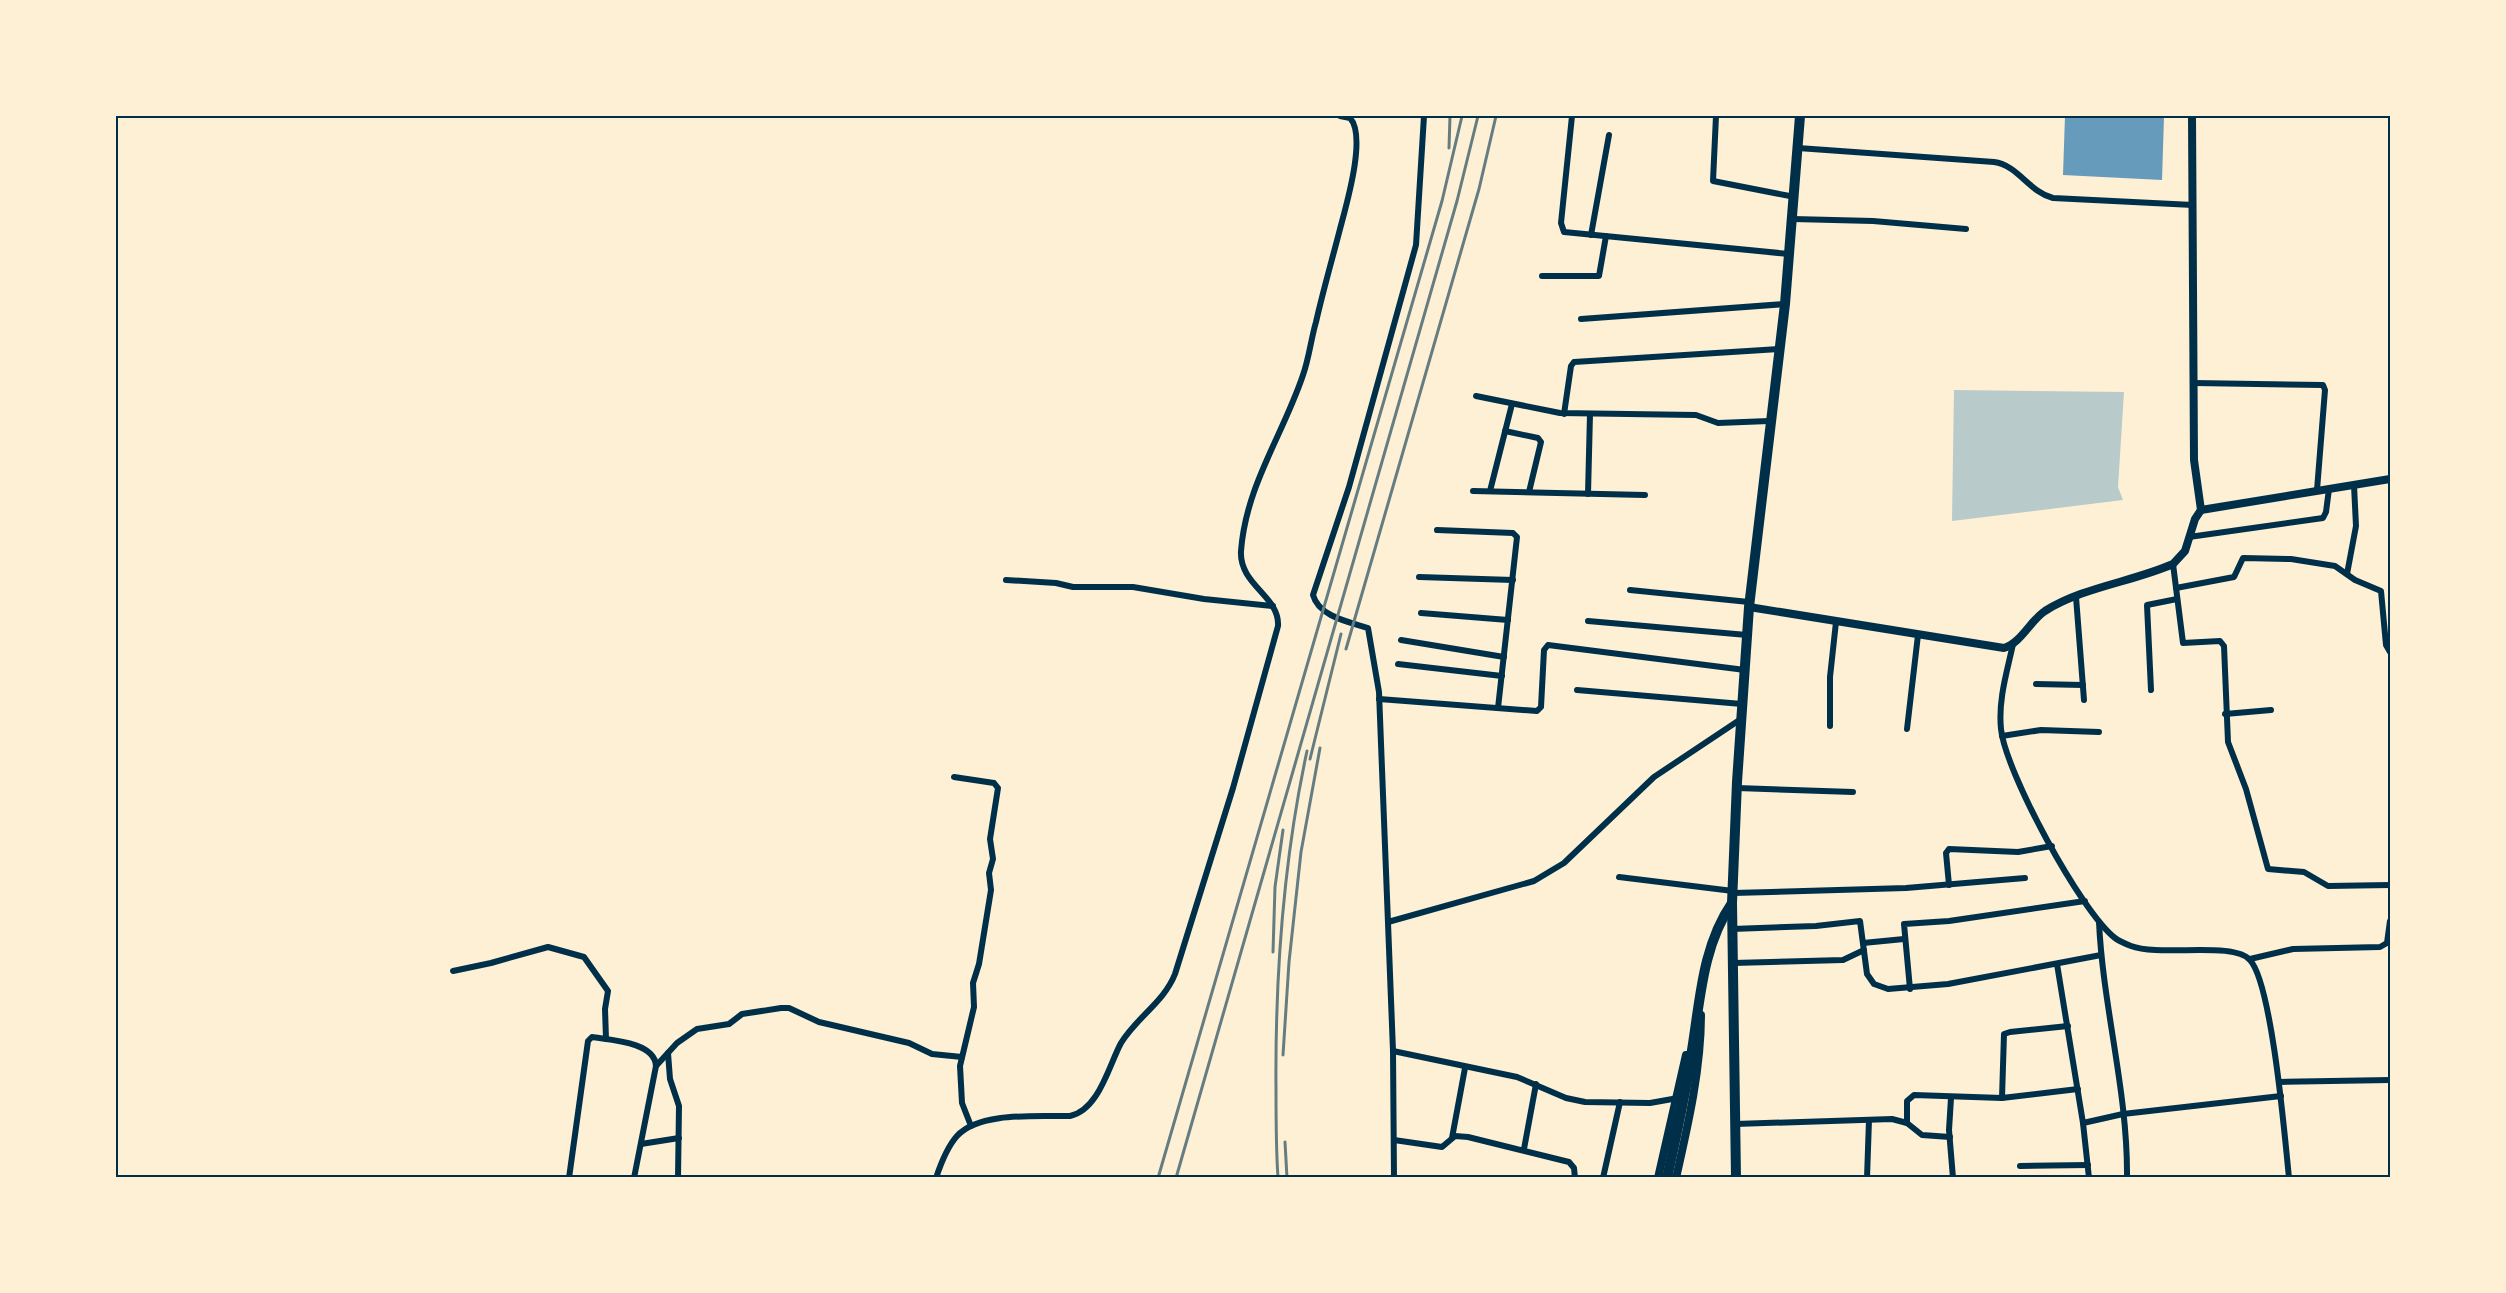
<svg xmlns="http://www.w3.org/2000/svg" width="2506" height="1293" viewBox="0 0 2506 1293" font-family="'Public Sans',sans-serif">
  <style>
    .green { fill: #b9caca }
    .water { fill: #669bbc }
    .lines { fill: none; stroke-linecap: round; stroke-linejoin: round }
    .minor { stroke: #003049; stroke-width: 6 }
    .tertiary { stroke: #003049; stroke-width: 8 }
    .trunk { stroke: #003049; stroke-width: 10 }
    .rail { stroke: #657d81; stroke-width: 3 }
    .neatline { fill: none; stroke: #003049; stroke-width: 2 }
  </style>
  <rect width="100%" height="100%" fill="#fdf0d5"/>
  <path class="green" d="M 1954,390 L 2124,392 L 2118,487 L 2123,500 L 1952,521 Z"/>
  <path class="water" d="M 2065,116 L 2164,116 L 2162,180 L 2063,175 Z"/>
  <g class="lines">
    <g class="minor">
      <path d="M 1572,116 L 1561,223 L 1564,232 L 1789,254"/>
      <path d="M 1716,116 L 1713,181 L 1795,197"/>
      <path d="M 1798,148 L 1994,162 C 2018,165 2029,192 2053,198 L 2193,205"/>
      <path d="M 1793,219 L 1873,221 L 1966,229"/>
      <path d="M 1591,235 L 1609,135"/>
      <path d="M 1542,276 L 1599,276 L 1606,236"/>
      <path d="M 1581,319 L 1785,304"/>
      <path d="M 2194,383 L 2323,385 L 2325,390 L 2317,490"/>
      <path d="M 1476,396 L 1560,413 L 1696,415 L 1718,423 L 1769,421"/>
      <path d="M 1564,414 L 1571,366 L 1574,362 L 1779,349"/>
      <path d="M 1505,431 L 1538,438 L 1541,442 L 1529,492"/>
      <path d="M 1473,491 L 1645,495"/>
      <path d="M 1490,491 L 1512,404"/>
      <path d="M 1588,494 L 1590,414"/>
      <path d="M 1437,530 L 1513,533 L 1517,537 L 1498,708"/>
      <path d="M 2189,537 L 2323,518 L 2326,512 L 2329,489"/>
      <path d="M 2173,564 L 2183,643 L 2220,641 L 2224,646 L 2228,742 L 2246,789 L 2268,869 L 2304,872 L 2328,886 L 2390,885"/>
      <path d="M 2347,574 L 2356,526 L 2354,485"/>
      <path d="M 1419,577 L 1513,580"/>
      <path d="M 1006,580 L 1056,583 L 1073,587 L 1133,587 L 1204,599 L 1273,606"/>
      <path d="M 2176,588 L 2234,577 L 2243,558 L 2291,559 L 2335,566 L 2355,580 L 2381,591 L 2386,645 L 2390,652"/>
      <path d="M 1630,590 L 1749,602"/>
      <path d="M 2076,597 L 2084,700"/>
      <path d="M 1421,613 L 1508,620"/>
      <path d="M 1588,621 L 1747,635"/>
      <path d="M 1401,640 L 1504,657"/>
      <path d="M 2013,644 C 2007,672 1998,700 2001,729 C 2005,771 2081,912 2115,938 C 2119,941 2126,944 2131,946 C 2160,957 2234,941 2250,960 C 2272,984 2285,1139 2289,1178"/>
      <path d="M 1398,664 L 1502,676"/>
      <path d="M 2036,684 L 2083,685"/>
      <path d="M 1577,690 L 1742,704"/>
      <path d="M 2151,690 L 2147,605 L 2177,599"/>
      <path d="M 1379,699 L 1537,711 L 1541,707 L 1544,650 L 1548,645 L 1745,670"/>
      <path d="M 2225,714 L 2271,710"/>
      <path d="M 1830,726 L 1830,677 L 1836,622"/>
      <path d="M 1907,729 L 1918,635"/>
      <path d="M 2002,736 L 2041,730 L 2099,732"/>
      <path d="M 954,777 L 994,783 L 998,788 L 990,839 L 993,859 L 989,873 L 991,890 L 979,964 L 973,983 L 974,1007 L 960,1066 L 962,1103 L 971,1126"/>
      <path d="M 1737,788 L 1853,792"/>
      <path d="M 1619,877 L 1733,891"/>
      <path d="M 1949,885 L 1946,853 L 1949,849 L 2018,852 L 2052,846"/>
      <path d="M 1733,893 L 1906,888 L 2025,878"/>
      <path d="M 1388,922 L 1534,881 L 1564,863 L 1654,777 L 1741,719"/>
      <path d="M 2099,922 C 2103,1008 2128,1092 2127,1178"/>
      <path d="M 1732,929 L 1816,926 L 1860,921 L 1867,974 L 1874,984 L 1888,989 L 1948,984 L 2101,955"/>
      <path d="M 1863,943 L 1904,939"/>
      <path d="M 2250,959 L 2293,949 L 2380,947 L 2387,943 L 2390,921"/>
      <path d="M 1733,963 L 1843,960 L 1864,950"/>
      <path d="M 2057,964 L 2083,1123 L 2089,1178"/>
      <path d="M 453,971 L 491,963 L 548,947 L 584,957 L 608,991 L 605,1009 L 606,1039"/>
      <path d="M 1910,989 L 1904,924 L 1949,921 L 2085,901"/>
      <path d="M 1393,1051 L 1517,1077 L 1566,1098 L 1585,1102 L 1650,1103 L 1678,1098"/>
      <path d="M 668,1053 L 670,1079 L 679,1106 L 678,1178"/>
      <path d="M 656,1066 L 677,1043 L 697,1029 L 729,1024 L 742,1014 L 781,1008 L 789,1008 L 819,1022 L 909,1043 L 932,1054 L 962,1057"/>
      <path d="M 2279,1082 L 2390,1080"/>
      <path d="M 1951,1098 L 1949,1130 L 1953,1178"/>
      <path d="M 2002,1098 L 2004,1034 L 2010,1032 L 2068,1026"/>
      <path d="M 1907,1123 L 1907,1101 L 1914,1095 L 2002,1098 L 2078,1089"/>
      <path d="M 2083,1123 L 2123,1114 L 2281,1096"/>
      <path d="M 1735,1124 L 1892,1119 L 1907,1123 L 1922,1135 L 1950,1137"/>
      <path d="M 1452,1138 L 1465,1068"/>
      <path d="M 1394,1140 L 1442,1147 L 1455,1136 L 1468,1137 L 1569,1162 L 1574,1168 L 1575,1178"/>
      <path d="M 641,1144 L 679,1138"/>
      <path d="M 1524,1149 L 1536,1084"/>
      <path d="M 2020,1166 L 2088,1165"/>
      <path d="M 569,1178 L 588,1041 L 592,1037 C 611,1040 655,1042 656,1066 L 634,1178"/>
      <path d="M 936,1178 C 941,1163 947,1147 957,1136 C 980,1111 1039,1117 1070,1116 C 1099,1110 1109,1065 1121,1043 C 1137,1017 1164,1002 1175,974 L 1233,788 L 1278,626 C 1280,596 1239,585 1241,551 C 1246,485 1283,435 1303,375 C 1309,358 1311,339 1316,322 C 1323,291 1332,260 1340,229 C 1346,206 1367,136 1350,118 L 1340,116"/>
      <path d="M 1394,1178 L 1393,1051 L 1379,692 L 1368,628 C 1350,622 1319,617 1313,595 L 1349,487 L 1416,245 L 1424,116"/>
      <path d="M 1603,1178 L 1620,1102"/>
      <path d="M 1867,1178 L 1869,1120"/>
    </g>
    <g class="tertiary">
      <path d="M 2192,116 L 2194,460 L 2201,510"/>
      <path d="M 1749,607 L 2004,648 C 2021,643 2030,621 2045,611 C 2083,587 2132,582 2173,564 L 2185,551 L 2195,519 L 2201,510 L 2390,479"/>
      <path d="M 1658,1178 L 1686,1055"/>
      <path d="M 1676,1178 C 1688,1125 1701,1069 1701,1015"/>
    </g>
    <g class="trunk">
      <path d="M 1667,1178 C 1676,1137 1685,1097 1691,1056 C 1700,1005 1701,948 1732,903"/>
      <path d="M 1736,1178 L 1732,903 L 1737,782 L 1749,607 L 1785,304 L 1800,116"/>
    </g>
    <g class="rail">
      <path d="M 1449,148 L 1450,116"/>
      <path d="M 1346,649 L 1479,189 L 1496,116"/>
      <path d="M 1310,759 L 1341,634"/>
      <path d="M 1273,952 L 1275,887 L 1283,830"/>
      <path d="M 1283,1055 L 1289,962 L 1301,852 L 1320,748"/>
      <path d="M 1285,1142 L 1287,1178"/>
      <path d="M 1158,1178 L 1442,201 L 1462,116"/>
      <path d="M 1176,1178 L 1457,201 L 1478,116"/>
      <path d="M 1278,1178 C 1276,1149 1276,1120 1276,1091 C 1275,977 1283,862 1307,751"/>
    </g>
  </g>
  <rect width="2506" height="1293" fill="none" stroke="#fdf0d5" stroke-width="234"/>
  <rect x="117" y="117" width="2272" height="1059" class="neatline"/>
</svg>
